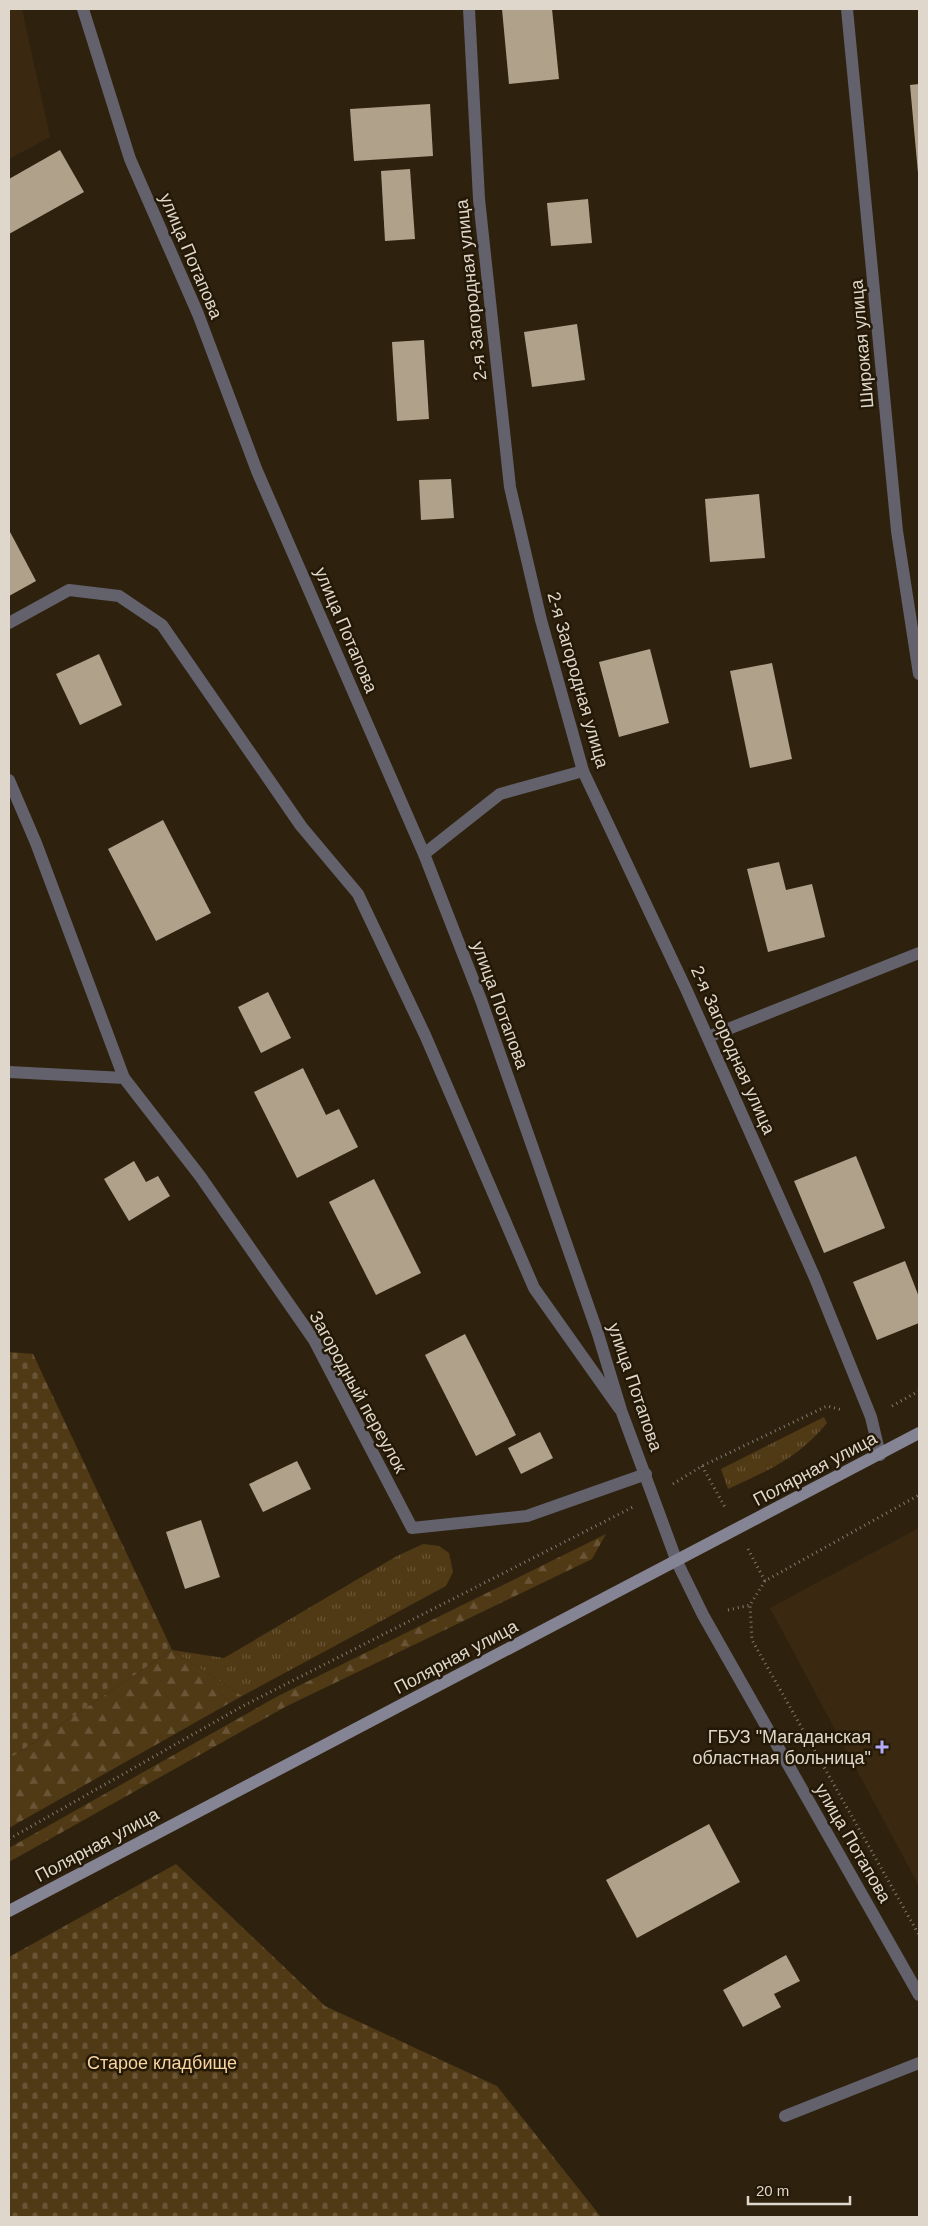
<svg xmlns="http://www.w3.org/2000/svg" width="928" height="2226" viewBox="0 0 928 2226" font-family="Helvetica,sans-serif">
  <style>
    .built { fill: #3a2910 }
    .grass { fill: url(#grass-tufts) }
    .forest { fill: url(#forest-firs) }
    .cemetery { fill: url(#cemetery-stones) }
    .building { fill: #b0a18a }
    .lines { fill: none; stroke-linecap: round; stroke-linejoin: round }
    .path { stroke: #857b6c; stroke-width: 3; stroke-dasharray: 1 4; stroke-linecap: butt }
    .lane { stroke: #62616c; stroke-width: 12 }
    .street { stroke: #62616c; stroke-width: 12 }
    .secondary { stroke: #858494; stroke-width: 12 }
    .poi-dot { fill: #b3acf9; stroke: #241806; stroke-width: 2 }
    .labels { text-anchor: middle; stroke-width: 5; stroke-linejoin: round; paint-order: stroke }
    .street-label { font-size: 18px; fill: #dfd7cb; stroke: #241806 }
    .poi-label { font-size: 18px; fill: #dfd7cb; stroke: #241806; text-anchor: end }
    .park-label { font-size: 18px; fill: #f9d4a1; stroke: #241806 }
  </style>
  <defs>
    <pattern id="grass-tufts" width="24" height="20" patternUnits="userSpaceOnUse" patternTransform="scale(1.25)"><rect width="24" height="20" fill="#503915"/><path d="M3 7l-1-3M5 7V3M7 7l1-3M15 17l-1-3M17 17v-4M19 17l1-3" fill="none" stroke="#695536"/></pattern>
    <pattern id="forest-firs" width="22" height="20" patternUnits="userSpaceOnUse" patternTransform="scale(1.25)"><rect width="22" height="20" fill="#503915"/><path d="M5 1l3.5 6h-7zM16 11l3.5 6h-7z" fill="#695536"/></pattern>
    <pattern id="cemetery-stones" width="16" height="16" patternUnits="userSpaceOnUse" patternTransform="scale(1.25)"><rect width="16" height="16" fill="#503915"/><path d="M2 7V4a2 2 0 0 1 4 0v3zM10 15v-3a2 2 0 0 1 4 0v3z" fill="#695536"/></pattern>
  </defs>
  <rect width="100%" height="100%" fill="#2e220f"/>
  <g class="built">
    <path d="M 9,9 L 22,9 L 50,137 L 9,159 Z"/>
    <path d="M 919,1528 L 919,1886 L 770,1608 Z"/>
  </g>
  <g class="grass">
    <path d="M 824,1417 L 827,1423 C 796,1460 770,1469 728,1489 L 721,1469 Z"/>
    <path d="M 423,1544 L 439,1546 L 449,1553 L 453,1572 L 446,1586 L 242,1696 L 172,1650 L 224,1658 L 397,1556 Z"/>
  </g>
  <g class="forest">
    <path d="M 606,1534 L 592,1559 L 285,1707 L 9,1862 L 9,1848 L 278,1696 Z"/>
    <path d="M 172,1650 L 242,1696 L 9,1828 L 9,1759 Z"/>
  </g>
  <g class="cemetery">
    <path d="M 9,1352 L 33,1354 L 172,1650 L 9,1759 Z"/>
    <path d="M 176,1864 L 325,2006 L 497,2086 L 601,2217 L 9,2217 L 9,1957 Z"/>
  </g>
  <g class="building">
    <path d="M 502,9 L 552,9 L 559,79 L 509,84 Z"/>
    <path d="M 919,84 L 919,173 L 918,173 L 910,85 Z"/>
    <path d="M 430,104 L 433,156 L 354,161 L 350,109 Z"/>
    <path d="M 60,150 L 84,192 L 9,234 L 9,179 Z"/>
    <path d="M 410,169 L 415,239 L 385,241 L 381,171 Z"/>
    <path d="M 588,199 L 592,243 L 551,246 L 547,203 Z"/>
    <path d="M 577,324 L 585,380 L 532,387 L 524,332 Z"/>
    <path d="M 424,340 L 429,419 L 397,421 L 392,342 Z"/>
    <path d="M 451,479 L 454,518 L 421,520 L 419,480 Z"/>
    <path d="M 759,494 L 765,558 L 710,562 L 705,499 Z"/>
    <path d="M 9,530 L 36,581 L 9,596 Z"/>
    <path d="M 650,649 L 669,723 L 619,737 L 599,662 Z"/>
    <path d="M 99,654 L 122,705 L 80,725 L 56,674 Z"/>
    <path d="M 772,663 L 792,759 L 750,768 L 730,671 Z"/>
    <path d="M 163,820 L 211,913 L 156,941 L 108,849 Z"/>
    <path d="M 779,862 L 786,890 L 812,884 L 825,937 L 768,952 L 747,869 Z"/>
    <path d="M 268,992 L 291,1038 L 261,1053 L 238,1007 Z"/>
    <path d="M 303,1068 L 326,1115 L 339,1109 L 358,1147 L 297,1178 L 254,1092 Z"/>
    <path d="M 856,1156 L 885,1228 L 824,1253 L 794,1181 Z"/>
    <path d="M 134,1161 L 146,1182 L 158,1176 L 170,1196 L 129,1221 L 104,1179 Z"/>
    <path d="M 374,1179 L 421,1273 L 376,1295 L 329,1202 Z"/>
    <path d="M 905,1261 L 919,1297 L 919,1323 L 877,1340 L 853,1282 Z"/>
    <path d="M 465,1334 L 516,1435 L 476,1456 L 425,1355 Z"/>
    <path d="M 540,1432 L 553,1458 L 521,1474 L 508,1448 Z"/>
    <path d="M 297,1461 L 311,1489 L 263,1512 L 249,1484 Z"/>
    <path d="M 201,1520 L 220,1577 L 185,1589 L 166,1532 Z"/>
    <path d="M 709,1824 L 740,1882 L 637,1938 L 606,1880 Z"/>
    <path d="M 786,1955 L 800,1981 L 774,1994 L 781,2007 L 743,2027 L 723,1990 Z"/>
  </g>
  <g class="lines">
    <g class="path">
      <path d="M 892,1406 L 919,1391"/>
      <path d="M 702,1466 L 726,1509"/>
      <path d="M 673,1484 L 702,1466 L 827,1406 L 842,1410"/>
      <path d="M 748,1549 L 765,1581 L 919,1495"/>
      <path d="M 765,1581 L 750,1605 L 752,1640 L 919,1935"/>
      <path d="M 728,1610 L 750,1605"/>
      <path d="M 9,1839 L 241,1707 L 633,1507"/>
    </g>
    <g class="lane">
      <path d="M 9,623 L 69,590 L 119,596 L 162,625 L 301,826 L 358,894 L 425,1035 L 534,1288 L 619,1408"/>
      <path d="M 9,780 L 36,843 L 124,1078"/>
      <path d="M 424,854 L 500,794 L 583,771"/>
      <path d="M 708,1037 L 919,953"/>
      <path d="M 785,2116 L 919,2063"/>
    </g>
    <g class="street">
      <path d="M 83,9 L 130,159 L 198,314 L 257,471 L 424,854 L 481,1000 L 598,1334 L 621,1410 L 677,1562 L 703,1615 L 919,1995"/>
      <path d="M 469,9 L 479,199 L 510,487 L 541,620 L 583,771 L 686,989 L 815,1278 L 871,1417 L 880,1455"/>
      <path d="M 847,9 L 897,531 L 919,674"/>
      <path d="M 9,1072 L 124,1078 L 200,1176 L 314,1340 L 412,1528 L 527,1516 L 646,1474"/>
    </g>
    <path class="secondary" d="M 9,1911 L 919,1433"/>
  </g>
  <path class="poi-dot" d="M879.5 1739.5h5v5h5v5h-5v5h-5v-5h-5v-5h5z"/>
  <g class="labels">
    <g class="street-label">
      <text transform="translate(191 256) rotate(67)" y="6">улица Потапова</text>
      <text transform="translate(471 290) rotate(-96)" y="6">2-я Загородная улица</text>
      <text transform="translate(862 344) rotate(-95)" y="6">Широкая улица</text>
      <text transform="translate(346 630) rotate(67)" y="6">улица Потапова</text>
      <text transform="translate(578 680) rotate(74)" y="6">2-я Загородная улица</text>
      <text transform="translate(500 1005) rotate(70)" y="6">улица Потапова</text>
      <text transform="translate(733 1050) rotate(66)" y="6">2-я Загородная улица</text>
      <text transform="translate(635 1387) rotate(71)" y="6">улица Потапова</text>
      <text transform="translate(358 1392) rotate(61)" y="6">Загородный переулок</text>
      <text transform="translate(815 1469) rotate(-28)" y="6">Полярная улица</text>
      <text transform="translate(456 1657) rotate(-28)" y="6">Полярная улица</text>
      <text transform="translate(853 1843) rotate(60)" y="6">улица Потапова</text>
      <text transform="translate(97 1845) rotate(-28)" y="6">Полярная улица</text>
    </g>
    <g class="poi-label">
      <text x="871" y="1743">ГБУЗ "Магаданская<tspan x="871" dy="21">областная больница"</tspan></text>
    </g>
    <g class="park-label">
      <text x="162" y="2069">Старое кладбище</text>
    </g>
  </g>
  <rect width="928" height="2226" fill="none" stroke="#dfd7cb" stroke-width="20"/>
  <path d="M748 2196v8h102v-8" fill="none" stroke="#dfd7cb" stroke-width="2.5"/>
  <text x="756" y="2196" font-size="15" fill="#dfd7cb" stroke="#241806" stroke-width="4" paint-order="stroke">20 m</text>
</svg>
